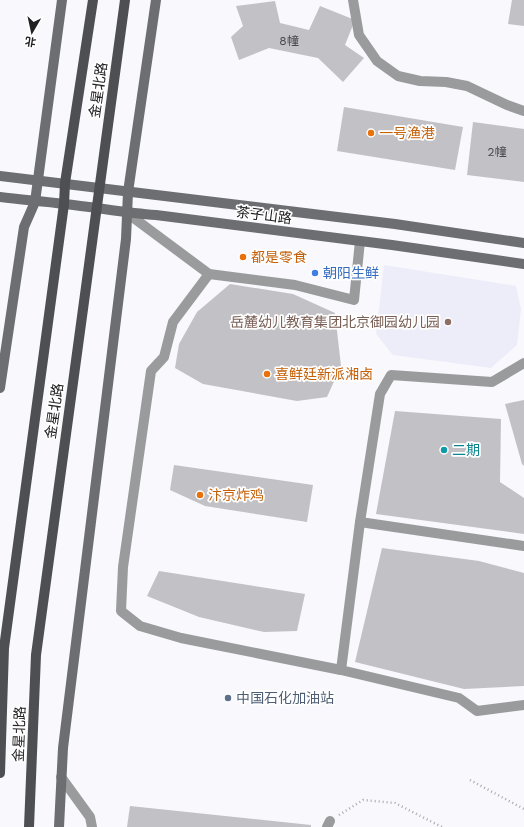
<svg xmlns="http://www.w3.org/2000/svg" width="524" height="827" viewBox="0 0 524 827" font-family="'Work Sans','Noto Sans SC',sans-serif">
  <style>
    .built { fill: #ededfa }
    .building { fill: #c2c1c5 }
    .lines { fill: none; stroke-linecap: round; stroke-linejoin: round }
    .path { stroke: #a9a9ad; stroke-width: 2.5; stroke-dasharray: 1 3; stroke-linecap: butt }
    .street { stroke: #999b9c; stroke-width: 10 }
    .secondary { stroke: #6c6e71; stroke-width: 10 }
    .primary { stroke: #4d4f52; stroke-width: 10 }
    .food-dot { fill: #e8710a; stroke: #fff; stroke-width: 1.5 }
    .shop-dot { fill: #3f7fe0; stroke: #fff; stroke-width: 1.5 }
    .education-dot { fill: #8d6e63; stroke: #fff; stroke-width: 1.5 }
    .culture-dot { fill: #0f9aa8; stroke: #fff; stroke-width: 1.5 }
    .service-dot { fill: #5c6f8a; stroke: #fff; stroke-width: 1.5 }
    .labels { text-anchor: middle; stroke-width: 3.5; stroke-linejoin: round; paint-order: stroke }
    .number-label { font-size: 12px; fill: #49494c }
    .street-label { font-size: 14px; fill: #212123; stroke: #fff }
    .food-label { font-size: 14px; fill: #c56008; stroke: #fff; text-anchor: start }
    .shop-label { font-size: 14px; fill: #366cbe; stroke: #fff; text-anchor: start }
    .education-label { font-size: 14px; fill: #785e54; stroke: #fff; text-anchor: end }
    .culture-label { font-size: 14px; fill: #0d838f; stroke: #fff; text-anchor: start }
    .service-label { font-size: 14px; fill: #4e5e75; stroke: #fff; text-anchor: start }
  </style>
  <rect width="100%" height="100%" fill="#f8f8fd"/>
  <path class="built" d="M 384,265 L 516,286 L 521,309 L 517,345 L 491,368 L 393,355 L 376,334 Z"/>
  <g class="building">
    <path d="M 512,0 L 524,0 L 524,26 L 508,24 Z"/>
    <path d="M 275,1 L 280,23 L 309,30 L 320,6 L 355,20 L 345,45 L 364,58 L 343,82 L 318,58 L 269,48 L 239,60 L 231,37 L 243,26 L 236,6 Z"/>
    <path d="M 344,107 L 463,127 L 455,170 L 337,151 Z"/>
    <path d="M 473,122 L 524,129 L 524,182 L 467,175 Z"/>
    <path d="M 230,284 L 293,294 L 335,313 L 341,366 L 327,397 L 297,401 L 203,384 L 175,368 L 179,344 L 197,312 Z"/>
    <path d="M 524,400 L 524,466 L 522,464 L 505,404 Z"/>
    <path d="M 395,411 L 501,419 L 500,482 L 524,498 L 524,534 L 376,514 Z"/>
    <path d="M 174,465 L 313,485 L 307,522 L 205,506 L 170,490 Z"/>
    <path d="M 382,548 L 479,561 L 524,573 L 524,686 L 464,689 L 355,662 Z"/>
    <path d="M 159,571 L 305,594 L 297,631 L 264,632 L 199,617 L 147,596 Z"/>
    <path d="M 130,806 L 311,825 L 311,827 L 127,827 Z"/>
  </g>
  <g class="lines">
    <g class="path">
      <path d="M 470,780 L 524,809"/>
      <path d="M 339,815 L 363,800 L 395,803 L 442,827"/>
    </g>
    <g class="street">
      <path d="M 353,0 L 359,35 L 377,61 L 398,76 L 420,81 L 446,82 L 467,86 L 507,105 L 524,111"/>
      <path d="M 127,213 L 209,274"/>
      <path d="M 524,363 L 492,382 L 391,375 L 380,394 L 360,522 L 341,670 L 459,698 L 477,711 L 524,705"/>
      <path d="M 360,522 L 524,546"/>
      <path d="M 341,670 L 181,638 L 140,626 L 121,611 L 123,567 L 151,371 L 164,357 L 173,322 L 209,274 L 295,285 L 354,300 L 360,241"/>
      <path d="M 61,777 L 90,817 L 92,827"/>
      <path d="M 327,827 L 330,821"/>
    </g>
    <g class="secondary">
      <path d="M 0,176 L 395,224 L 524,243"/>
      <path d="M 0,197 C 21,200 43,201 64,204 C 95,207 125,213 156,215 L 392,245 L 524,264"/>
      <path d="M 0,388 L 24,227 L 35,202 L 62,0"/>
      <path d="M 59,827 L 63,748 L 126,239 L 128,192 L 156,0"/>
    </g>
    <g class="primary">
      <path d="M 0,773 L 4,648 L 64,204 L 65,183 L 93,0"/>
      <path d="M 29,827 L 36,655 L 125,0"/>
    </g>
  </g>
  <g class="food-dot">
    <circle cx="371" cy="133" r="4"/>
    <circle cx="243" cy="257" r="4"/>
    <circle cx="267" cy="374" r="4"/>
    <circle cx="200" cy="495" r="4"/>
  </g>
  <circle class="shop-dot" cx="315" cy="273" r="4"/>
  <circle class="education-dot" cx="448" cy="322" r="4"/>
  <circle class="culture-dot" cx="444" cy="450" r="4"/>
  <circle class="service-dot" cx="228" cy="698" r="4"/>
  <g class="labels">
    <g class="number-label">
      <text x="289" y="45">8幢</text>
      <text x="497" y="156">2幢</text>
    </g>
    <g class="street-label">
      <text transform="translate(98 90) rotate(-82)" y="5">金星北路</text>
      <text transform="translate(264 215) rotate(7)" y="5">茶子山路</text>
      <text transform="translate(54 411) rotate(-82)" y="5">金星北路</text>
      <text transform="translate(19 734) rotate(-88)" y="5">金星北路</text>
    </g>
    <g class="food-label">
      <text x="379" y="138">一号渔港</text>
      <text x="251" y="262">都是零食</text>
      <text x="275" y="379">喜鲜廷新派湘卤</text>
      <text x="208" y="500">汴京炸鸡</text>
    </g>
    <g class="shop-label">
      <text x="323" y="278">朝阳生鲜</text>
    </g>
    <g class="education-label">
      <text x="440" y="327">岳麓幼儿教育集团北京御园幼儿园</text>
    </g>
    <g class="culture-label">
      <text x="452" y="455">二期</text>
    </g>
    <g class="service-label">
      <text x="236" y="703">中国石化加油站</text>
    </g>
  </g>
  <g transform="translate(32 32) rotate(189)" stroke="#ffffff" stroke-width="3" paint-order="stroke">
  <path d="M0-3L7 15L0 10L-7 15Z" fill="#212123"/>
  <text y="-6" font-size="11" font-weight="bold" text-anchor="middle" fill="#212123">北</text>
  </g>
</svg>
